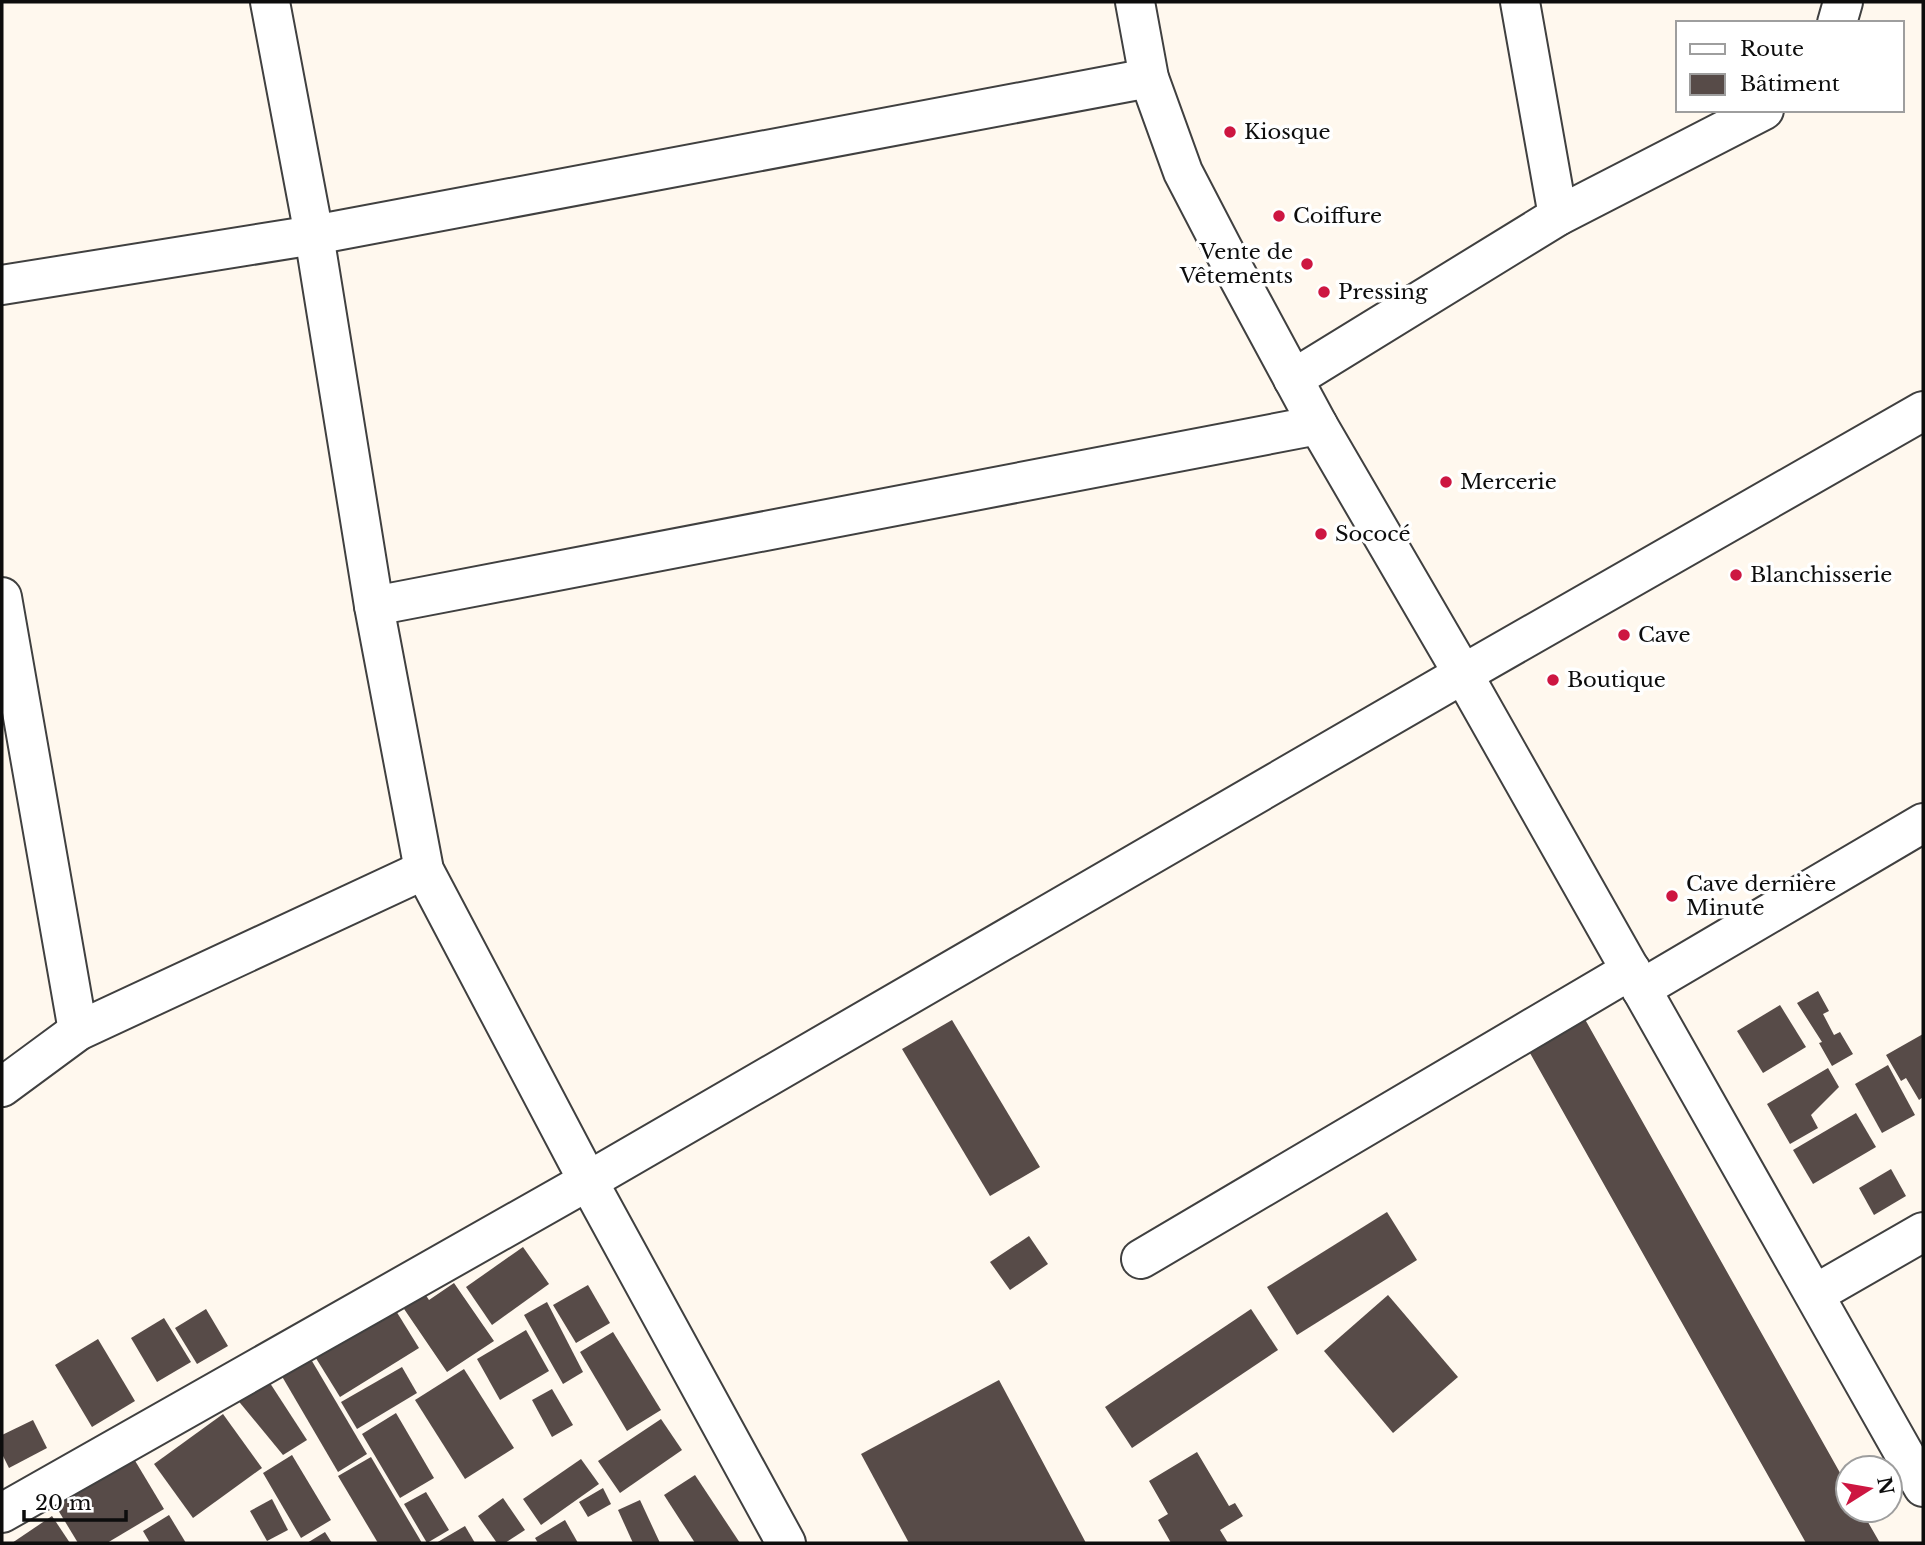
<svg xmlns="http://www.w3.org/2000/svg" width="1925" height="1545" viewBox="0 0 1925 1545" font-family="'Libre Baskerville',serif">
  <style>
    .building { fill: #574b48 }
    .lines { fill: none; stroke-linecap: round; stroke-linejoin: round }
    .minor-casing { stroke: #404040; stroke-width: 42 }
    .tertiary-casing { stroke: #404040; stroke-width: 42 }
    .minor { stroke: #fff; stroke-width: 38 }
    .tertiary { stroke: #fff; stroke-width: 38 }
    .poi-dot { fill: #cd1641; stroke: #fff; stroke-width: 2.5 }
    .labels { text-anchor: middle; stroke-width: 7; stroke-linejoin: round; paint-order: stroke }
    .poi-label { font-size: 21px; fill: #0d0d0d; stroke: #fff; text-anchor: start }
  </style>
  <rect width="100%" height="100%" fill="#fff8ee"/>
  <g class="building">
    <path d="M 1818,991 L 1829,1011 L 1823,1014 L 1834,1035 L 1840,1032 L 1853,1054 L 1832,1066 L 1819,1043 L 1822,1042 L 1797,1003 Z"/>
    <path d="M 1780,1005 L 1806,1047 L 1763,1073 L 1737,1031 Z"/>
    <path d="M 1582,1014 L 1848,1487 L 1848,1510 L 1861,1510 L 1880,1543 L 1806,1543 L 1526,1046 Z"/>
    <path d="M 952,1020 L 1040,1167 L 990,1196 L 902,1049 Z"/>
    <path d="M 1923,1034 L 1923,1097 L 1919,1100 L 1906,1078 L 1901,1081 L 1886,1055 Z"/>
    <path d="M 1888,1065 L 1915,1115 L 1882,1133 L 1855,1084 Z"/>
    <path d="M 1828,1068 L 1839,1087 L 1811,1115 L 1818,1128 L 1790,1144 L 1767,1104 Z"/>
    <path d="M 1856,1113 L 1876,1147 L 1813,1184 L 1793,1150 Z"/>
    <path d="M 1891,1169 L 1906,1196 L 1874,1215 L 1859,1188 Z"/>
    <path d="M 1387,1212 L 1417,1260 L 1297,1335 L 1267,1287 Z"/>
    <path d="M 1029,1236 L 1048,1264 L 1010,1290 L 990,1262 Z"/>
    <path d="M 523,1247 L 549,1284 L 492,1325 L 466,1287 Z"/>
    <path d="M 454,1283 L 494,1341 L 447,1372 L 400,1303 L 421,1288 L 429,1300 Z"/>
    <path d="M 588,1285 L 610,1323 L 576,1343 L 553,1305 Z"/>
    <path d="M 1388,1295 L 1458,1377 L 1393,1433 L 1324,1351 Z"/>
    <path d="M 547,1302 L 583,1372 L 563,1384 L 524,1315 Z"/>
    <path d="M 393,1306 L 419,1348 L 340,1397 L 314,1355 Z"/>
    <path d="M 206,1309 L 228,1346 L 197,1364 L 175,1328 Z"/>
    <path d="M 1251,1309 L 1278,1350 L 1132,1448 L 1105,1407 Z"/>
    <path d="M 164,1318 L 191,1362 L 157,1382 L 131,1338 Z"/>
    <path d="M 526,1330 L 549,1371 L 500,1400 L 477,1359 Z"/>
    <path d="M 613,1332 L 661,1410 L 627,1431 L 580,1352 Z"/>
    <path d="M 98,1339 L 135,1401 L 92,1427 L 55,1365 Z"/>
    <path d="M 309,1356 L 367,1454 L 338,1472 L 280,1373 Z"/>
    <path d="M 402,1367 L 417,1393 L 357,1429 L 341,1402 Z"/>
    <path d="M 464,1369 L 514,1448 L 465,1479 L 415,1400 Z"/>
    <path d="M 268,1380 L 307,1440 L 283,1455 L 236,1398 Z"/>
    <path d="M 999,1380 L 1086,1543 L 909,1543 L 861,1454 Z"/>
    <path d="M 552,1389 L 573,1425 L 552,1437 L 532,1400 Z"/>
    <path d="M 396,1413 L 434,1478 L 400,1498 L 362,1434 Z"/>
    <path d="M 223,1414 L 262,1468 L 193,1518 L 154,1464 Z"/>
    <path d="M 661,1419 L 682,1450 L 620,1493 L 598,1461 Z"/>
    <path d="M 33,1420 L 47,1448 L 9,1468 L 2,1454 L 2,1435 Z"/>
    <path d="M 1197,1452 L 1229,1506 L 1235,1503 L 1243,1516 L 1220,1530 L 1228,1543 L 1171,1543 L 1158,1520 L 1168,1514 L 1149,1481 Z"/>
    <path d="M 131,1454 L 164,1509 L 107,1543 L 78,1543 L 52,1500 Z"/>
    <path d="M 292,1455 L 331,1520 L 301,1538 L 263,1473 Z"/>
    <path d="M 371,1457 L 422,1543 L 378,1543 L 338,1476 Z"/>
    <path d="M 581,1459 L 599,1484 L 541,1525 L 523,1499 Z"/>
    <path d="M 695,1475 L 740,1543 L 695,1543 L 664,1495 Z"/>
    <path d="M 603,1488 L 611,1504 L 588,1517 L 579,1502 Z"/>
    <path d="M 426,1492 L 449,1530 L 427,1543 L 404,1504 Z"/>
    <path d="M 503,1498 L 525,1530 L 505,1543 L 497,1543 L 478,1516 Z"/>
    <path d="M 272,1499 L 288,1530 L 267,1541 L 250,1511 Z"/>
    <path d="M 640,1500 L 660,1543 L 633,1543 L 618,1510 Z"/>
    <path d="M 169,1515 L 186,1543 L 150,1543 L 143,1531 Z"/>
    <path d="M 52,1516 L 70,1543 L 12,1543 Z"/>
    <path d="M 565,1520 L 578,1543 L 538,1543 L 535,1538 Z"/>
    <path d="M 465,1526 L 475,1543 L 436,1543 Z"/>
    <path d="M 325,1532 L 332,1543 L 307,1543 Z"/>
  </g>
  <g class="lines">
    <g class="minor-casing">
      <g id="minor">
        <path d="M 270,2 L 314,235 L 374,606 L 424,870 L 588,1181 L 786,1543"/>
        <path d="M 1520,2 L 1558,216"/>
        <path d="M 1837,23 L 1843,2"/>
        <path d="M 2,285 L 314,235 L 1149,78"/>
        <path d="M 1293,379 L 1558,216 L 1764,110"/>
        <path d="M 2,597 L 78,1031"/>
        <path d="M 374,606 L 1318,425"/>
        <path d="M 1641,989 L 1923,823"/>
        <path d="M 2,1087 L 78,1031 L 424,870"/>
        <path d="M 1141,1259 L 1631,970"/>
        <path d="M 1815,1294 L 1923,1232"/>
        <path d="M 2,1513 L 588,1181 L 1463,674"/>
      </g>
    </g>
    <g class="tertiary-casing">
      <g id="tertiary">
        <path d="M 1135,2 L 1149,78 L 1183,172 L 1223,249 L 1318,425 L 1463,674 L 1923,1487"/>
        <path d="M 1463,674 L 1923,411"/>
      </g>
    </g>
    <use href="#minor" class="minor"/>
    <use href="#tertiary" class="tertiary"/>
  </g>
  <g class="poi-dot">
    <circle cx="1230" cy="132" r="7"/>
    <circle cx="1279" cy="216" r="7"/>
    <circle cx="1307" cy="264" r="7"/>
    <circle cx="1324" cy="292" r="7"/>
    <circle cx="1446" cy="482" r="7"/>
    <circle cx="1321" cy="534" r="7"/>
    <circle cx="1736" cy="575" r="7"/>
    <circle cx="1624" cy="635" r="7"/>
    <circle cx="1553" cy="680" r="7"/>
    <circle cx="1672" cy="896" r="7"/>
  </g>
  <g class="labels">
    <g class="poi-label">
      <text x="1244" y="139">Kiosque</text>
      <text x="1293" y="223">Coiffure</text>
      <text x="1293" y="259" text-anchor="end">Vente de<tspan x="1293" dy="24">Vêtements</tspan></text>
      <text x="1338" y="299">Pressing</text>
      <text x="1460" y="489">Mercerie</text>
      <text x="1335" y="541">Sococé</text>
      <text x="1750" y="582">Blanchisserie</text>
      <text x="1638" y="642">Cave</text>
      <text x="1567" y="687">Boutique</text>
      <text x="1686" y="891">Cave dernière<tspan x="1686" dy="24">Minute</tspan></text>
    </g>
  </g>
  <rect width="1925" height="1545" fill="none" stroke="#0d0d0d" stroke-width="7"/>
  <rect x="1676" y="21" width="228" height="91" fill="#ffffff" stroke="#9e9e9e" stroke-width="2"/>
  <rect x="1690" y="44" width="35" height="10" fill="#ffffff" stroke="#9e9e9e" stroke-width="2"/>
  <text x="1740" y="56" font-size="21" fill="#0d0d0d">Route</text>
  <rect x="1690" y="74" width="35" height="21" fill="#574b48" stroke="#9e9e9e" stroke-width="2"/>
  <text x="1740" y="91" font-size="21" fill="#0d0d0d">Bâtiment</text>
  <g transform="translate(1869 1489) rotate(79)"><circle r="33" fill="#ffffff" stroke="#9e9e9e" stroke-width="2"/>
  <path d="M0-5L12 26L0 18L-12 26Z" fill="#cd1641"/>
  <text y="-10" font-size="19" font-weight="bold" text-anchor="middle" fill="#0d0d0d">N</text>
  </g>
  <path d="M24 1510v10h102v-10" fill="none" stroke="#0d0d0d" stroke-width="3.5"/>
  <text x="35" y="1510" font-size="21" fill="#0d0d0d" stroke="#ffffff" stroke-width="5" paint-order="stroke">20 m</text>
</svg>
